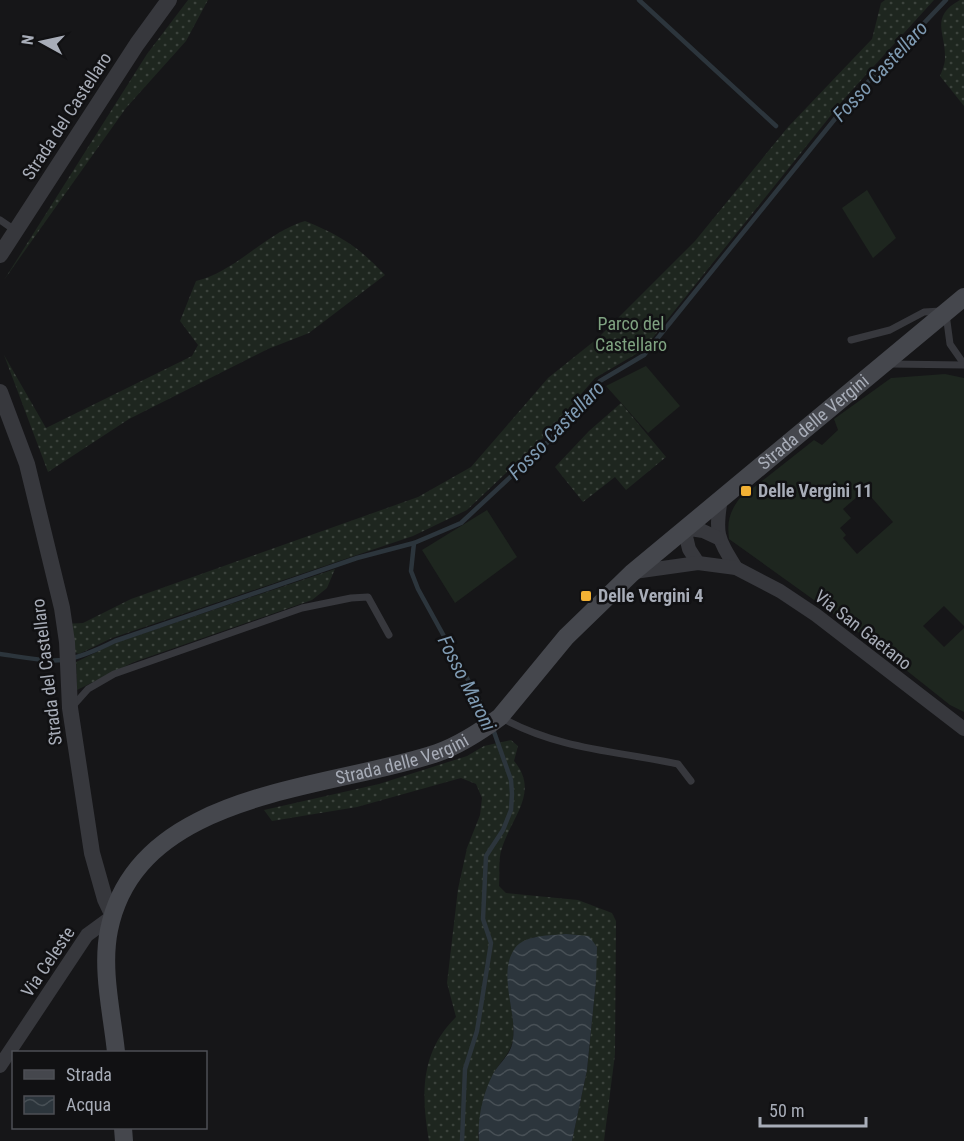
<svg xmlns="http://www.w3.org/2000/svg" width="964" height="1141" viewBox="0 0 964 1141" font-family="'Roboto Condensed',sans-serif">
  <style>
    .grass { fill: url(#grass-dots) }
    .garden { fill: #1e261f; fill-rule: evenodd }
    .water { fill: url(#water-waves) }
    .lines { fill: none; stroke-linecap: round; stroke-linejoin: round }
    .stream { stroke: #2c353c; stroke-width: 4.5 }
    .service { stroke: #37383d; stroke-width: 7 }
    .minor { stroke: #37383d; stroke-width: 14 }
    .tertiary { stroke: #37383d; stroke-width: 16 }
    .secondary { stroke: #45474d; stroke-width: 18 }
    .poi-dot { fill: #f2b134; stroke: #111113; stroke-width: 2 }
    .labels { text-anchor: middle; stroke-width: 5; stroke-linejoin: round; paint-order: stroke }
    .street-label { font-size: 18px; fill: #a8adb8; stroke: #111113 }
    .park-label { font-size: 18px; fill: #7fa381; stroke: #111113 }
    .poi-label { font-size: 18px; font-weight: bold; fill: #a8adb8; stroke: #111113; text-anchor: start }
    .water-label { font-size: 20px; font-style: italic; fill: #7f9bb3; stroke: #111113 }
  </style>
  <defs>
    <pattern id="grass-dots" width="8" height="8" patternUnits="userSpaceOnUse" patternTransform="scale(1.5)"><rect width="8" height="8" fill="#1e261f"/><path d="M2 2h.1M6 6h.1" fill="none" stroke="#3c433d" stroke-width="1.8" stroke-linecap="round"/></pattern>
    <pattern id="water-waves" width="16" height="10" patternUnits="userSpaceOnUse" patternTransform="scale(1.5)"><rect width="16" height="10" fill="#2c353c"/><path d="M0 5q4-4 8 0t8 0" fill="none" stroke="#485056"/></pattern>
  </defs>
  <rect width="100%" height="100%" fill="#161618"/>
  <g class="grass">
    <path d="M 188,0 L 208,0 L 186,41 L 126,108 L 4,280 L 147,54 Z"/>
    <path d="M 885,0 L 934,0 L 844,99 L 643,350 L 595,378 L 545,436 L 467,510 L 413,536 L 112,638 L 79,654 L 67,650 L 64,624 L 83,623 L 131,599 L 418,497 L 471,467 L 548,378 L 598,338 L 695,241 L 788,127 L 872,39 L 881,3 Z"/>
    <path d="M 960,0 L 964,0 L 964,106 L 940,76 C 942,71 945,64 945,58 C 946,33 929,17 960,0 Z"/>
    <path d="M 305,221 C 340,235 360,248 385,275 L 309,333 L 268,349 L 129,419 L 48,472 L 4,355 L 46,428 L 192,356 L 198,345 L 180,321 L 196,281 C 237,271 265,233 305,221 Z"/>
    <path d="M 621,403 L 666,457 L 626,490 L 615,477 L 583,502 L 555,467 L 589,431 Z"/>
    <path d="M 335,569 L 327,588 L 312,600 L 134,662 L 77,690 L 76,662 L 115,643 Z"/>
    <path d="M 511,740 L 518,746 L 514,761 C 540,792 512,816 502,848 C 498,859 500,874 499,886 L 506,893 L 578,900 L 612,913 L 616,921 L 615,1054 L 604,1141 L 572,1141 L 587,1070 L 596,981 L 535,937 C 488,949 518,1008 513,1039 C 511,1054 498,1063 493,1075 C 487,1094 483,1115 478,1134 L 479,1141 L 429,1141 C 421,1095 420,1052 456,1017 L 447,983 L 458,889 L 467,848 L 480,815 L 482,798 L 476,784 L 461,778 L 357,807 L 272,821 L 264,810 L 379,784 L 467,756 L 484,746 Z"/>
  </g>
  <g class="garden">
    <path d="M 867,190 L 896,238 L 873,258 L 842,208 Z"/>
    <path d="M 646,366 L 680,406 L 648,433 L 606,386 Z"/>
    <path d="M 945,374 L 964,378 L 964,626 L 944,606 L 923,626 L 944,647 L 964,628 L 964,712 L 950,705 L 853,628 L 729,539 C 727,522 729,513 739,499 L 814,440 L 822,445 L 838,430 L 834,419 L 891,378 ZM 865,490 L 893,522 L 857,554 L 843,538 L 846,535 L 840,528 L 851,518 L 843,509 Z"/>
    <path d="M 487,510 L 517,557 L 455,603 L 422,550 Z"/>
  </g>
  <path class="water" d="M 566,934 L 589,936 L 597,947 L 596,981 L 587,1070 L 572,1141 L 479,1141 C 477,1119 483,1093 493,1074 C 500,1062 512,1054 513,1039 C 517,1012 497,973 515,948 C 526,934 550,936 566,934 Z"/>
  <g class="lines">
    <g class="stream">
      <path d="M 639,0 L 776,126"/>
      <path d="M 414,543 L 411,571 L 418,589 L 489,718"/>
      <path d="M 0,654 C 56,662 63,667 115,641 L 357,558 L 414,543 L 461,523 L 550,440 L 600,381 L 644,355 L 847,104 L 946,0"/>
      <path d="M 462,1141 L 465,1069 L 477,1031 L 491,943 L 483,919 L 486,856 L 503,830 L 511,810 L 512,794 L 511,780 L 493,729"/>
    </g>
    <g class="service">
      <path d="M 0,220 L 16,231"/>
      <path d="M 946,314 L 950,344 L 964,364"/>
      <path d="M 851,340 L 890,330 L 924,312 L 941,311"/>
      <path d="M 891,364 L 964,365"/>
      <path d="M 72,707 L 88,689 L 114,674 L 302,608 L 351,598 L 368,597 L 389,635"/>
      <path d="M 502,718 C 558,749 616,751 678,764 L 691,781"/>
    </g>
    <g class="minor">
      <path d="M 721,498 C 715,534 717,537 736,568"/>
      <path d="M 698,563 L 689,549 L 684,528 L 703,531 L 718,538"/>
      <path d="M 634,572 L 698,563 L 736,568 L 780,591 L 816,615 L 964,729"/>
      <path d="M 0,1066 L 87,935 L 113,916"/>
    </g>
    <g class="tertiary">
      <path d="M 0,255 L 137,44 L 169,0"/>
      <path d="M 0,392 L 27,464 L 62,608 L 67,642 L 70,708 L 92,853 L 105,899 L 113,916"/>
    </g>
    <g class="secondary">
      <path id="s1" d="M 116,1052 C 112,1013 101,969 109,930 C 137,790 328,790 437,753 C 460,745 481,731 500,717 L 566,637 L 632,573 L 964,297"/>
      <path d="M 123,1128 L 124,1141"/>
    </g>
  </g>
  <g class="poi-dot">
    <rect x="740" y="485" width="12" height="12" rx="3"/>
    <rect x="580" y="590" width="12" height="12" rx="3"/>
  </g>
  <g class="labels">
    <g class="street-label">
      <text transform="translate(67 116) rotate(-57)" y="6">Strada del Castellaro</text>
      <text dy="6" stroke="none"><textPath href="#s1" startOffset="1022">Strada delle Vergini</textPath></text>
      <text transform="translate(863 630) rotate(38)" y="6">Via San Gaetano</text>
      <text transform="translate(47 672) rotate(-97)" y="6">Strada del Castellaro</text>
      <text dy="6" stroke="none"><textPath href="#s1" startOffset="482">Strada delle Vergini</textPath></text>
      <text transform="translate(48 962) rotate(-56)" y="6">Via Celeste</text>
    </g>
    <g class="park-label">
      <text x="631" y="330">Parco del<tspan x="631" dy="21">Castellaro</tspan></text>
    </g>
    <g class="poi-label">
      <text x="758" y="497">Delle Vergini 11</text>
      <text x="598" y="602">Delle Vergini 4</text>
    </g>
    <g class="water-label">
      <text transform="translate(880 71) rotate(-47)" y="7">Fosso Castellaro</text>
      <text transform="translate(556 430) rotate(-46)" y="7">Fosso Castellaro</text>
      <text transform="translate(467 683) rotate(63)" y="7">Fosso Maroni</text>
    </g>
  </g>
  <rect x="12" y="1051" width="195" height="78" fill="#111113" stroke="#4d4f55" stroke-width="1.5"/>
  <rect x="24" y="1070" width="30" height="9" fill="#45474d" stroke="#4d4f55" stroke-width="1.5"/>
  <text x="66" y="1081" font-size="18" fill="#a8adb8">Strada</text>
  <rect x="24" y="1096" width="30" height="18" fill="url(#water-waves)" stroke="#4d4f55" stroke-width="1.5"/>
  <text x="66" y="1111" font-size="18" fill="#a8adb8">Acqua</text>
  <g transform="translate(42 42) rotate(278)" stroke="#111113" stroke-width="4.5" paint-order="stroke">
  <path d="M0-4.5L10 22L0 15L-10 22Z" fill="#a8adb8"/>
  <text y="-9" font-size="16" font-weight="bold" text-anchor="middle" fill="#a8adb8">N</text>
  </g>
  <path d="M760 1117v9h106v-9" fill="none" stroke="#a8adb8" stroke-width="3"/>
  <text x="769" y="1117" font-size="18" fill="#a8adb8" stroke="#111113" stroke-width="4.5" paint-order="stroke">50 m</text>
</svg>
